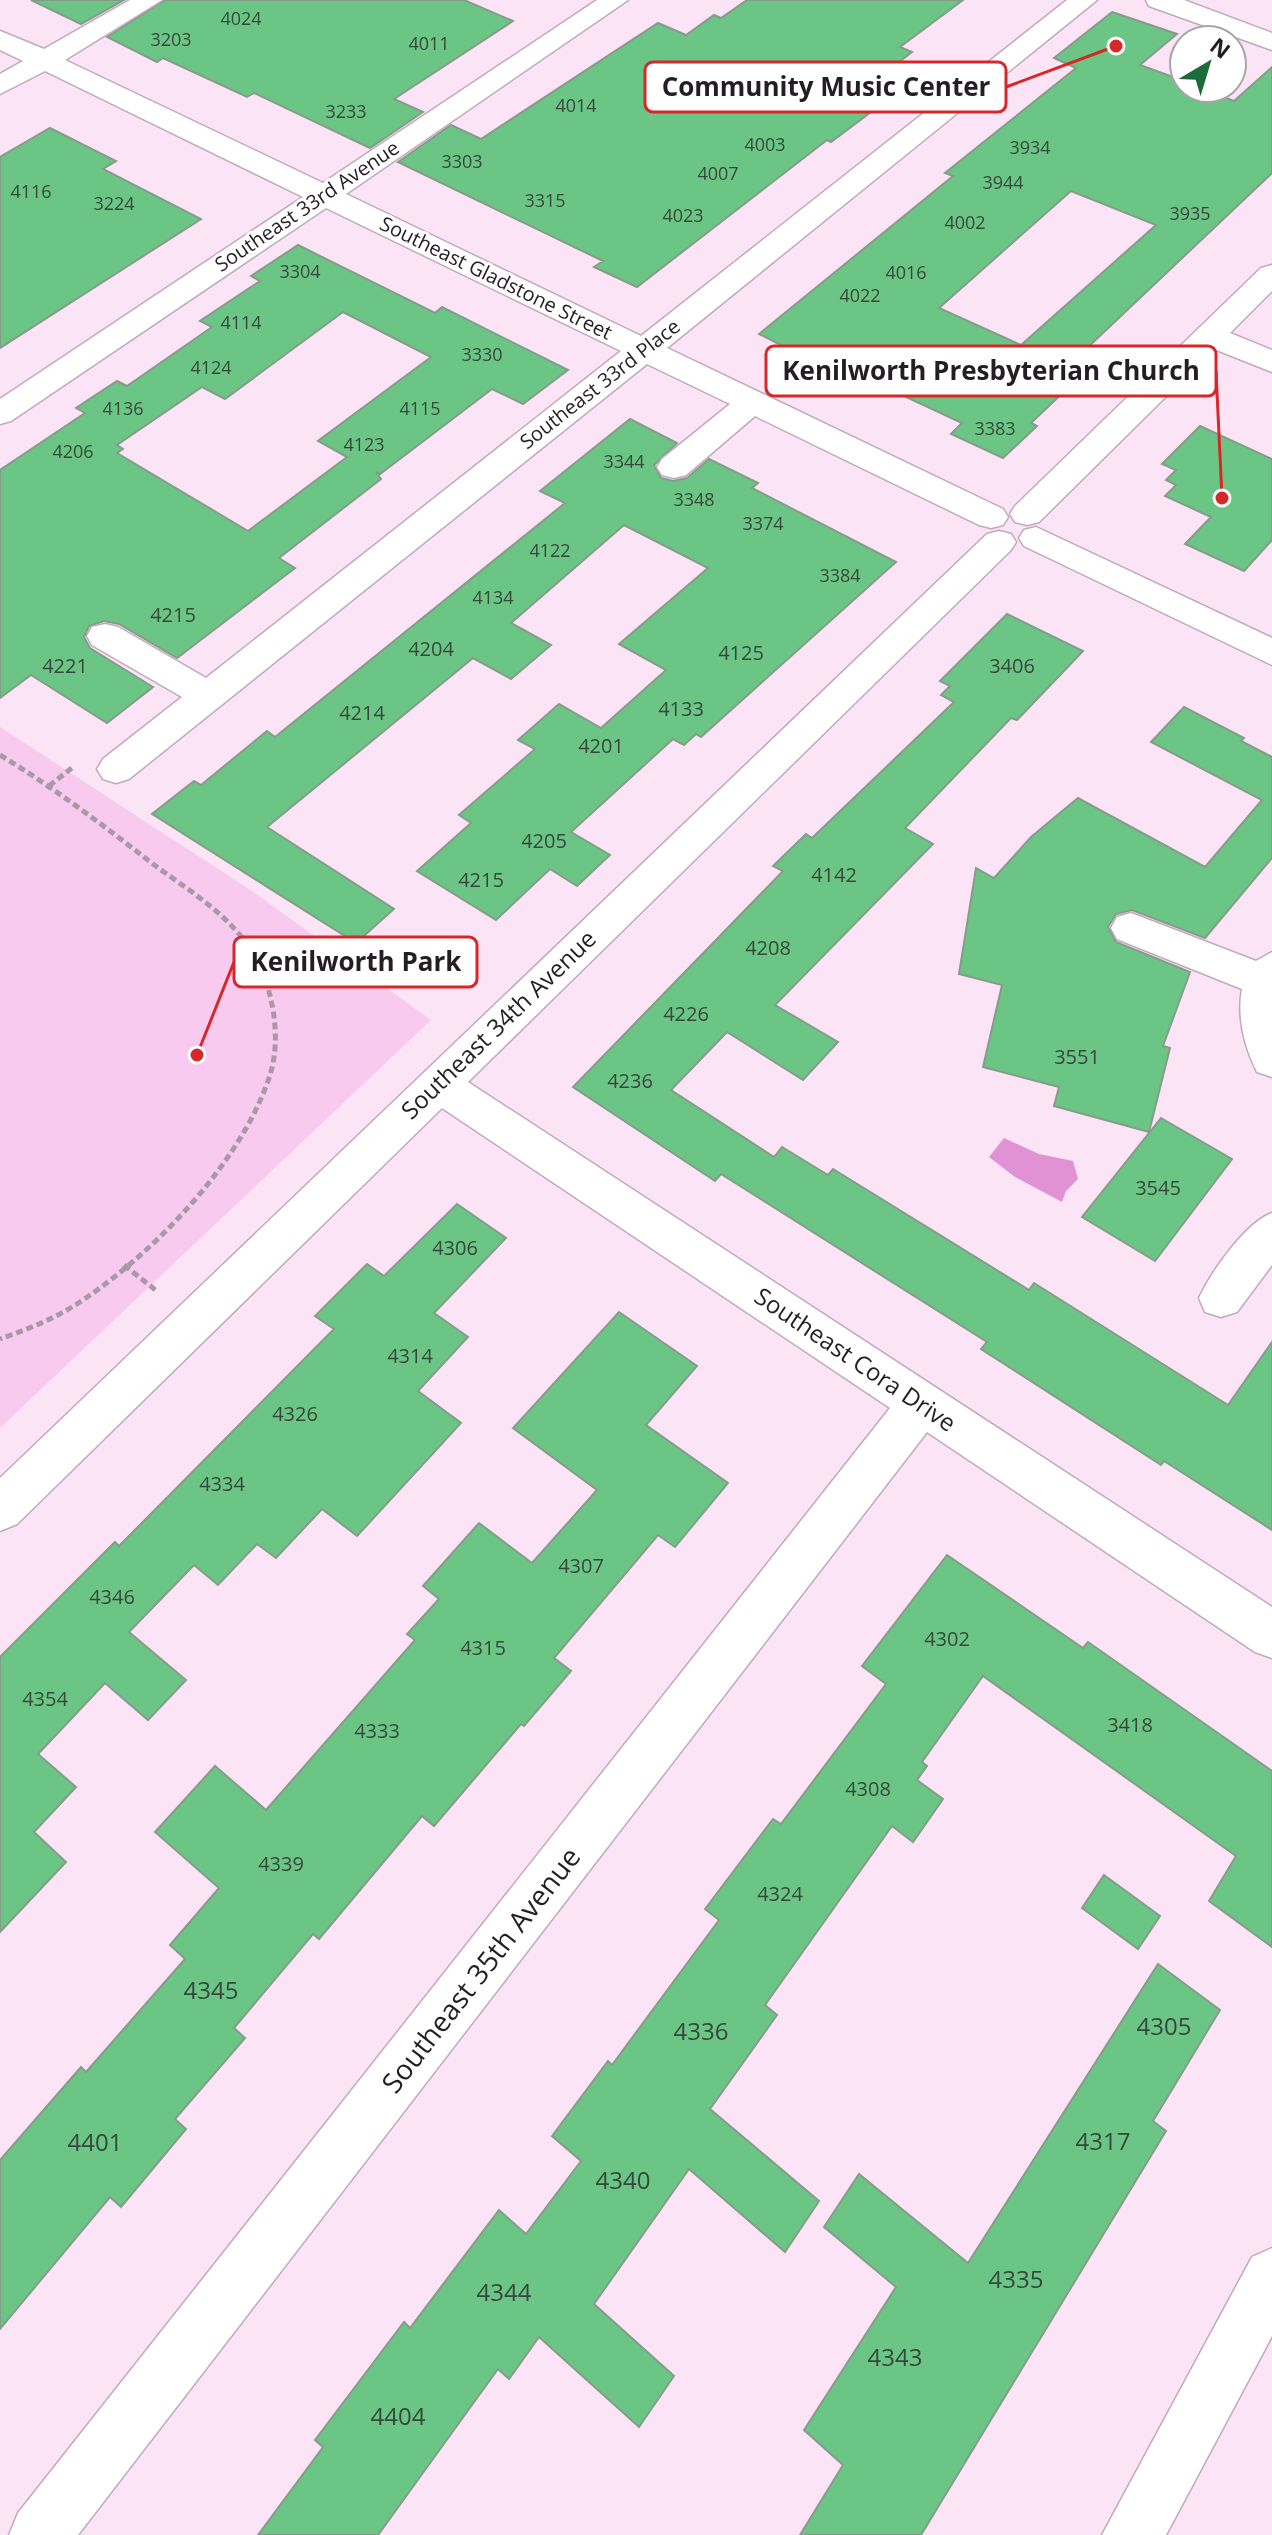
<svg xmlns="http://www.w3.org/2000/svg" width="1272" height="2535" viewBox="0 0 1272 2535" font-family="'Open Sans',sans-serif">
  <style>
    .green { fill: #f8caf0 }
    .water { fill: #e192d5 }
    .building { fill: #6bc685; stroke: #869c8b; stroke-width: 2; fill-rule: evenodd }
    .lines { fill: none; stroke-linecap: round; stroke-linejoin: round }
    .minor-casing { stroke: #c0aabc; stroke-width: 3 }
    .path { stroke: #a998a6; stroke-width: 5; stroke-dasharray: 7 4; stroke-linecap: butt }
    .minor { fill: #fff; fill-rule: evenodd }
    .labels { text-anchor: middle; stroke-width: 6; stroke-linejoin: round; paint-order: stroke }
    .far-number-label { font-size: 18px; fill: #36473c }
    .far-street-label { font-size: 20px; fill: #251d24; stroke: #fff }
    .number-label { font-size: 20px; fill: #36473c }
    .street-label { font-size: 24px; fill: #251d24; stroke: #fff }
    .near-number-label { font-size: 24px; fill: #36473c }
    .near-street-label { font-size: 28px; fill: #251d24; stroke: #fff }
    .leader { fill: none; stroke: #d62828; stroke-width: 3 }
    .callout-dot { fill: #d62828; stroke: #fff; stroke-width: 3 }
    .callout { fill: #fff; stroke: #d62828; stroke-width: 3 }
    .callout-label { font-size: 26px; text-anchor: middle; font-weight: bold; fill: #251d24 }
  </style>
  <rect width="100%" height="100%" fill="#fbe4f6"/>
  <path class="green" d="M 0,727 L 252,891 L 431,1020 L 0,1428 Z"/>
  <path class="water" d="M 1004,1138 L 1039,1154 L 1073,1161 L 1078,1179 L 1066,1191 L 1062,1202 L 1015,1177 L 989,1157 Z"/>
  <g class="building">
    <path d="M 31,0 L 124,0 L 81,24 Z"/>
    <path d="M 165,0 L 464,0 L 513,21 L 394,99 L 423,112 L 370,148 L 254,93 L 247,97 L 163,58 L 157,62 L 107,37 Z"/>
    <path d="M 747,0 L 963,0 L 900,47 L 912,52 L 886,72 L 911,82 L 831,142 L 827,140 L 637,287 L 594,267 L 603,261 L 398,162 L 451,125 L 481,139 L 658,23 L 686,35 L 714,15 L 721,18 Z"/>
    <path d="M 1112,12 L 1177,34 L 1140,65 L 1184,81 L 1184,88 L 1201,88 L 1234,101 L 1272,67 L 1272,173 L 1067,367 L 1074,370 L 1067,377 L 1070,378 L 1066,381 L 1072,384 L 1031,423 L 1037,426 L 1003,458 L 951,434 L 962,423 L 857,374 L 852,378 L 832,369 L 823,377 L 771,353 L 781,345 L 759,334 L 953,176 L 945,173 L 1076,68 L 1054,58 ZM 1071,191 L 1156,225 L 1021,345 L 939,308 Z"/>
    <path d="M 50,128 L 116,161 L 103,169 L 201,219 L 0,348 L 0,157 Z"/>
    <path d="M 298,245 L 435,313 L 442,307 L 568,370 L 523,404 L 492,389 L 380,474 L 376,472 L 381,479 L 279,558 L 295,568 L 177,658 L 119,624 L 104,621 L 89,626 L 84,637 L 90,648 L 153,687 L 107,723 L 31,675 L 0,698 L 0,470 L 85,413 L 76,408 L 117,381 L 127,386 L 212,327 L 200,321 L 260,281 L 251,276 ZM 343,312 L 431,357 L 318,441 L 347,457 L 248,531 L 117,453 L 123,449 L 117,445 L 202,387 L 225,399 Z"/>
    <path d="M 630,419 L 677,443 L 654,465 L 661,478 L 673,481 L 687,478 L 709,459 L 758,483 L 752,488 L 896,562 L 701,737 L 696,734 L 684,745 L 673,739 L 571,832 L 610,855 L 577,886 L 550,869 L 496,920 L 417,871 L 471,823 L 459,815 L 535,749 L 518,740 L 559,704 L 601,728 L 666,670 L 619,644 L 708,568 L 624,525 L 511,623 L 551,645 L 511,679 L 473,658 L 267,827 L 394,909 L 356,943 L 152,814 L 194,781 L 201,785 L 267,731 L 275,737 L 565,503 L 540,491 Z"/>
    <path d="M 1200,426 L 1272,459 L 1272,540 L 1244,571 L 1185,544 L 1211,517 L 1165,496 L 1176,485 L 1166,480 L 1176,470 L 1162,464 Z"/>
    <path d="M 1007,614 L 1083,651 L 1017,720 L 1011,718 L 905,828 L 933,844 L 775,1005 L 838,1042 L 803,1080 L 727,1032 L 671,1090 L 774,1157 L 782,1147 L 828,1175 L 833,1169 L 1029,1290 L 1034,1283 L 1228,1405 L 1272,1342 L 1272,1530 L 1164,1461 L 1161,1465 L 981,1349 L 987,1342 L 721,1174 L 715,1181 L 573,1087 L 783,871 L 773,866 L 806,834 L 812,838 L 954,702 L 941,695 L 950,686 L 940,681 Z"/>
    <path d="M 1184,707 L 1244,738 L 1241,741 L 1272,757 L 1272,858 L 1205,938 L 1132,910 L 1116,914 L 1108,927 L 1116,942 L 1190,972 L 1163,1046 L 1170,1048 L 1149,1132 L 1054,1106 L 1059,1087 L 983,1067 L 1002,985 L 959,974 L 976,868 L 994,878 L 1031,837 L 1078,798 L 1205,867 L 1262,800 L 1151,742 Z"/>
    <path d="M 1161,1118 L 1232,1159 L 1155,1261 L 1082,1217 Z"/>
    <path d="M 457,1204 L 506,1238 L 434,1313 L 468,1337 L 418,1391 L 461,1423 L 357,1536 L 322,1509 L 276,1558 L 257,1544 L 218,1585 L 194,1565 L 129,1632 L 186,1680 L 148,1720 L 105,1683 L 38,1754 L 76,1787 L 34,1832 L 66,1862 L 0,1932 L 0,1657 L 115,1542 L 119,1546 L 334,1329 L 315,1316 L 367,1264 L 384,1276 Z"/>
    <path d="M 619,1312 L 697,1366 L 646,1425 L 728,1483 L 675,1547 L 658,1535 L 554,1658 L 571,1671 L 524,1726 L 521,1724 L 434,1826 L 422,1816 L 319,1939 L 313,1934 L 234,2028 L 245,2038 L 175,2119 L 186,2129 L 121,2207 L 110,2197 L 0,2329 L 0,2160 L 81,2067 L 86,2072 L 185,1959 L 170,1945 L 219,1888 L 155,1832 L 215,1766 L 266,1810 L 415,1640 L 407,1634 L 439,1599 L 423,1586 L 479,1523 L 532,1563 L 597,1490 L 513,1428 Z"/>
    <path d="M 947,1555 L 1083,1648 L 1088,1642 L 1272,1771 L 1272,1947 L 1209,1901 L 1236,1856 L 983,1676 L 922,1762 L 927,1766 L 917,1780 L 943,1799 L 913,1842 L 892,1826 L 765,2005 L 777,2015 L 710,2109 L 819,2201 L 785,2252 L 689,2169 L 594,2304 L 674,2376 L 639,2427 L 539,2337 L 509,2379 L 498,2369 L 378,2535 L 258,2535 L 323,2447 L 315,2440 L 404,2322 L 410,2328 L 499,2210 L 526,2234 L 581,2161 L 552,2136 L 608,2061 L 612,2065 L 719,1920 L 705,1909 L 773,1819 L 781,1824 L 886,1684 L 862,1666 Z"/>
    <path d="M 1104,1875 L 1160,1916 L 1138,1949 L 1082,1908 Z"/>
    <path d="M 1158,1964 L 1220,2010 L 1153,2121 L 1166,2131 L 921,2535 L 800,2535 L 843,2465 L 804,2430 L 896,2287 L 824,2227 L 859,2174 L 968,2263 Z"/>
  </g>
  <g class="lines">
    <g class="minor-casing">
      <g id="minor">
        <path d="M 130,0 L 162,0 L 65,60 L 323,183 L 597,0 L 628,0 L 346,194 L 641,336 L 1067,0 L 1097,0 L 667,348 L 1003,509 L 1008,517 L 1003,525 L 991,528 L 979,525 L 755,416 L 686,475 L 674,478 L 662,475 L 657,467 L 662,459 L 730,404 L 647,364 L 129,779 L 116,783 L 103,779 L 97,769 L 103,759 L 182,697 L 92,645 L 87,636 L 92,627 L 105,624 L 118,627 L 206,678 L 621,351 L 326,208 L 11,421 L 0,424 L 0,399 L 303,197 L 45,71 L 0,94 L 0,74 L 23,61 L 0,50 L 0,31 L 44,49 Z"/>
        <path d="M 1146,0 L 1184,0 L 1272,33 L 1272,50 L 1149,6 Z"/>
        <path d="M 1272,265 L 1272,291 L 1230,333 L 1272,350 L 1272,372 L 1214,349 L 1039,522 L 1027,525 L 1015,522 L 1010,514 L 1015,506 L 1261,268 Z"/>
        <path d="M 1036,527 L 1272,638 L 1272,665 L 1024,546 L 1019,538 L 1024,530 Z"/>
        <path d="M 999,531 L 1011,534 L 1016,542 L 1011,550 L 468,1082 L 1272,1607 L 1272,1658 L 1255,1652 L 927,1432 L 78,2535 L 9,2535 L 18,2513 L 890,1408 L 442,1108 L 17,1524 L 0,1531 L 0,1478 L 987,534 Z"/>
        <path d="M 1131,913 L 1256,961 L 1272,952 L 1272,1077 L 1257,1072 C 1244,1046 1237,1017 1242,989 L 1117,939 L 1111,928 L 1117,917 Z"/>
        <path d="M 1272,1213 L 1272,1265 L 1237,1312 L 1221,1317 L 1205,1312 L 1199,1298 C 1211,1272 1246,1222 1272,1213 Z"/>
        <path d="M 1272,2248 L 1272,2336 L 1166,2535 L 1102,2535 L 1252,2257 Z"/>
      </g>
    </g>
    <g class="path">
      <path d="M 0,755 C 54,788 103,825 153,864 C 188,890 229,914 252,952 C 273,986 282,1037 270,1075 C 242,1163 149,1259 72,1307 C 49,1321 25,1330 0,1339"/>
      <path d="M 49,786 L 73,767"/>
      <path d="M 124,1265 L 158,1292"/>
    </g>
    <use href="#minor" class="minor"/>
  </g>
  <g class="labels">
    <g class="far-number-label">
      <text x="241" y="25">4024</text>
      <text x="171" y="46">3203</text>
      <text x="429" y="50">4011</text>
      <text x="576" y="112">4014</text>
      <text x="346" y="118">3233</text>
      <text x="765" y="151">4003</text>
      <text x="1030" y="154">3934</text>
      <text x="462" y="168">3303</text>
      <text x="718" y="180">4007</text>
      <text x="1003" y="189">3944</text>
      <text x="31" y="198">4116</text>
      <text x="545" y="207">3315</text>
      <text x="114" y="210">3224</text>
      <text x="1190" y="220">3935</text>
      <text x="683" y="222">4023</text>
      <text x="965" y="229">4002</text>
      <text x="300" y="278">3304</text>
      <text x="906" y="279">4016</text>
      <text x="860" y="302">4022</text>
      <text x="241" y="329">4114</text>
      <text x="482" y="361">3330</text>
      <text x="211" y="374">4124</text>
      <text x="123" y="415">4136</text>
      <text x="420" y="415">4115</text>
      <text x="995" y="435">3383</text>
      <text x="364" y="451">4123</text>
      <text x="73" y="458">4206</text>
      <text x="624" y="468">3344</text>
      <text x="694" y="506">3348</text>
      <text x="763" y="530">3374</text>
      <text x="550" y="557">4122</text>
      <text x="840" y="582">3384</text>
      <text x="493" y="604">4134</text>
    </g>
    <g class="far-street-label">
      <text transform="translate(307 206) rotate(-34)" y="7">Southeast 33rd Avenue</text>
      <text transform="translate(496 278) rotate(26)" y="7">Southeast Gladstone Street</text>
      <text transform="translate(600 384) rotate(-38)" y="7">Southeast 33rd Place</text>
    </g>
    <g class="number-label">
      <text x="173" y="622">4215</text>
      <text x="431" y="656">4204</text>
      <text x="741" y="660">4125</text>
      <text x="65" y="673">4221</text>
      <text x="1012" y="673">3406</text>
      <text x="681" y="716">4133</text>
      <text x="362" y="720">4214</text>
      <text x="601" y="753">4201</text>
      <text x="544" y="848">4205</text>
      <text x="834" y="882">4142</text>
      <text x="481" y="887">4215</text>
      <text x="768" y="955">4208</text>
      <text x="686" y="1021">4226</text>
      <text x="1077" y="1064">3551</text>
      <text x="630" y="1088">4236</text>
      <text x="1158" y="1195">3545</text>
      <text x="455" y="1255">4306</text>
      <text x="410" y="1363">4314</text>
      <text x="295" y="1421">4326</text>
      <text x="222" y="1491">4334</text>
      <text x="581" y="1573">4307</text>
      <text x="112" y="1604">4346</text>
      <text x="947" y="1646">4302</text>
      <text x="483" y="1655">4315</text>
      <text x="45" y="1706">4354</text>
      <text x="1130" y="1732">3418</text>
      <text x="377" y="1738">4333</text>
      <text x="868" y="1796">4308</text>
      <text x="281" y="1871">4339</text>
      <text x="780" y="1901">4324</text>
    </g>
    <g class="street-label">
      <text transform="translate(499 1025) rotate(-44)" y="8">Southeast 34th Avenue</text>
      <text transform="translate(855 1360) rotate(34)" y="8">Southeast Cora Drive</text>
    </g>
    <g class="near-number-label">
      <text x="211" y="1999">4345</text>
      <text x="1164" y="2035">4305</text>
      <text x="701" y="2040">4336</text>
      <text x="1103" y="2150">4317</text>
      <text x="95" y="2151">4401</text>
      <text x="623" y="2189">4340</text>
      <text x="1016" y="2288">4335</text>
      <text x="504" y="2301">4344</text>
      <text x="895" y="2366">4343</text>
      <text x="398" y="2425">4404</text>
    </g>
    <g class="near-street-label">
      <text transform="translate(481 1970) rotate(-52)" y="10">Southeast 35th Avenue</text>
    </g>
  </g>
  <path class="leader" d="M1116 46L1006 87M1222 498L1216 371M197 1055L234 962"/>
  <g class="callout-dot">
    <circle cx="1116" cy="46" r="8"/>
    <circle cx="1222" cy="498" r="8"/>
    <circle cx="197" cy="1055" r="8"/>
  </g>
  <g class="callout">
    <rect x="645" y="62" width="361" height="50" rx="8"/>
    <rect x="766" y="346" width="450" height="50" rx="8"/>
    <rect x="234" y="937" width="243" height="50" rx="8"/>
  </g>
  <g class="callout-label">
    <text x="826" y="96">Community Music Center</text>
    <text x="991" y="380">Kenilworth Presbyterian Church</text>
    <text x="356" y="971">Kenilworth Park</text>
  </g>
  <g transform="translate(1208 64) rotate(38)"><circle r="38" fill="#ffffff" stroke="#a8a5a7" stroke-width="2"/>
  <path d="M0-6L14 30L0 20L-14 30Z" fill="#1e6b3a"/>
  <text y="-12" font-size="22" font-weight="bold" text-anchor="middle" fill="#251d24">N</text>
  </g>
</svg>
